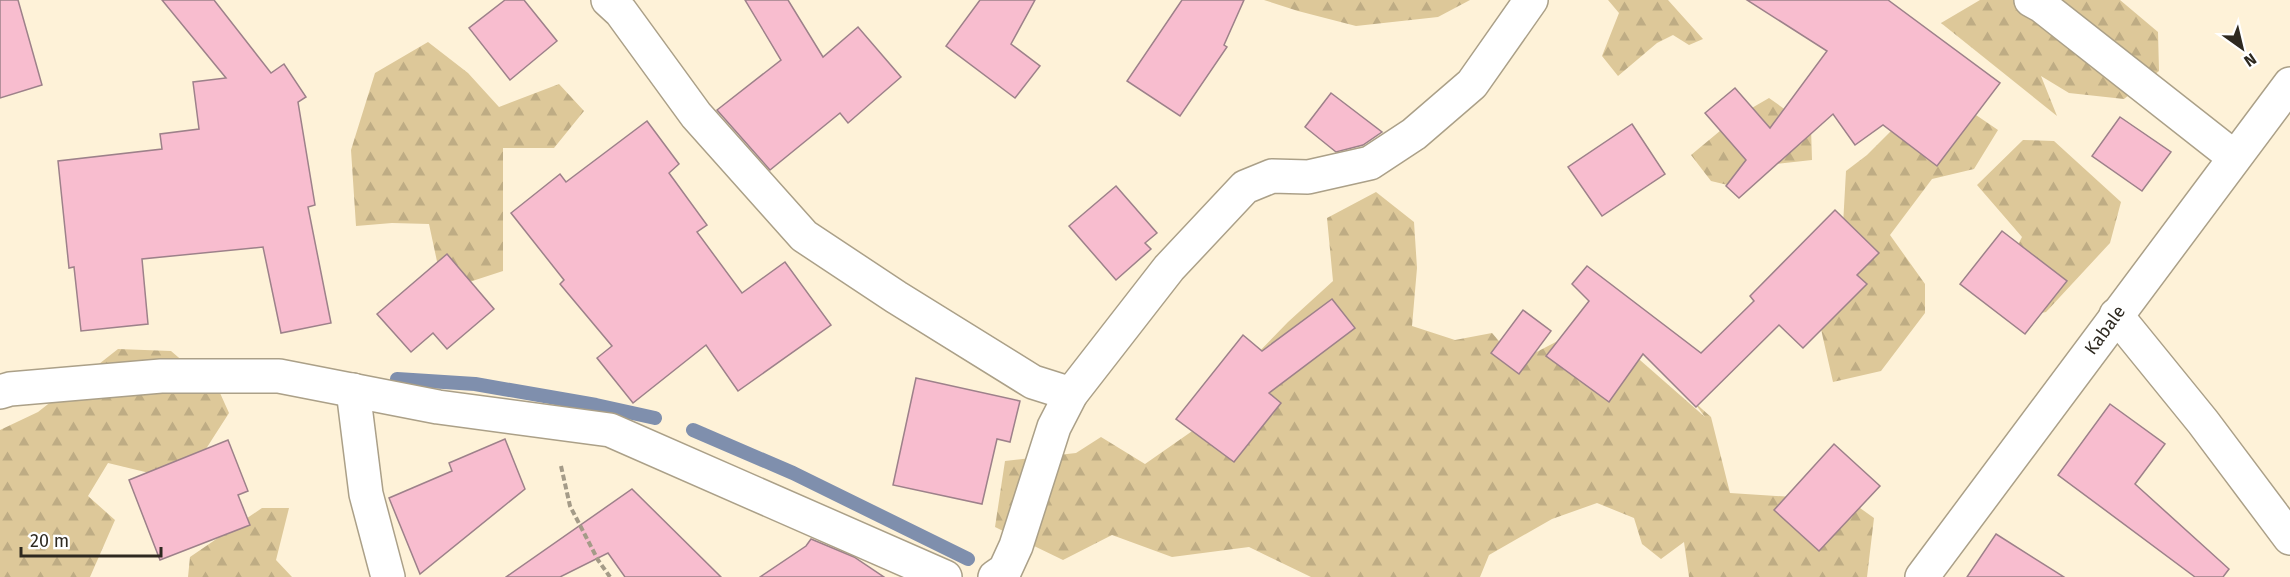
<svg xmlns="http://www.w3.org/2000/svg" width="2290" height="577" viewBox="0 0 2290 577" font-family="'Fira Sans',sans-serif">
  <style>
    .forest { fill: url(#forest-firs) }
    .lines { fill: none; stroke-linecap: round; stroke-linejoin: round }
    .stream { stroke: #7f8fad; stroke-width: 14 }
    .building { fill: #f8bdcf; stroke: #9d818a; stroke-width: 1.5 }
    .minor-casing { stroke: #aba088; stroke-width: 36 }
    .tertiary-casing { stroke: #aba088; stroke-width: 36 }
    .path { stroke: #a49b88; stroke-width: 4; stroke-dasharray: 6 3; stroke-linecap: butt }
    .minor { stroke: #fff; stroke-width: 33 }
    .tertiary { stroke: #fff; stroke-width: 33 }
    .labels { text-anchor: middle; stroke-width: 5; stroke-linejoin: round; paint-order: stroke }
    .street-label { font-size: 18px; fill: #2e2920; stroke: #fff }
  </style>
  <defs>
    <pattern id="forest-firs" width="22" height="20" patternUnits="userSpaceOnUse" patternTransform="scale(1.5)"><rect width="22" height="20" fill="#ddc899"/><path d="M5 1l3.5 6h-7zM16 11l3.5 6h-7z" fill="#beac84"/></pattern>
  </defs>
  <rect width="100%" height="100%" fill="#fef2d8"/>
  <g class="forest">
    <path d="M 1264,0 L 1470,0 L 1438,17 L 1356,26 L 1298,11 Z"/>
    <path d="M 1608,0 L 1668,0 L 1703,39 L 1689,45 L 1673,35 L 1657,43 L 1618,76 L 1602,56 L 1619,13 Z"/>
    <path d="M 1980,0 L 2120,0 L 2158,32 L 2159,71 L 2124,99 L 2069,93 L 2041,76 L 2057,116 L 1941,23 Z"/>
    <path d="M 428,42 L 468,73 L 499,107 L 559,84 L 584,111 L 554,148 L 503,148 L 503,271 L 457,286 L 441,280 L 429,224 L 392,223 L 356,226 L 351,150 L 375,73 Z"/>
    <path d="M 1769,98 L 1811,128 L 1812,160 L 1757,166 L 1736,187 L 1711,181 L 1691,155 L 1738,116 Z"/>
    <path d="M 1954,100 L 1998,130 L 1974,169 L 1932,179 L 1890,235 L 1925,284 L 1925,313 L 1881,371 L 1833,382 L 1818,316 L 1843,225 L 1846,171 L 1867,155 L 1903,119 Z"/>
    <path d="M 2023,140 L 2054,141 L 2121,202 L 2110,243 L 2046,312 L 2027,316 L 2001,277 L 2022,237 L 1977,185 Z"/>
    <path d="M 1376,192 L 1414,222 L 1417,268 L 1412,326 L 1455,340 L 1492,333 L 1517,362 L 1577,331 L 1600,325 L 1705,417 L 1693,401 L 1711,417 L 1730,493 L 1810,498 L 1846,498 L 1874,518 L 1867,577 L 1689,577 L 1684,542 L 1661,559 L 1642,544 L 1634,518 L 1597,503 L 1552,519 L 1489,555 L 1480,577 L 1311,577 L 1249,547 L 1172,557 L 1112,535 L 1063,560 L 995,527 L 1005,461 L 1076,453 L 1101,437 L 1145,464 L 1198,427 L 1252,359 L 1288,322 L 1333,281 L 1327,218 Z"/>
    <path d="M 118,349 L 171,351 L 220,393 L 229,413 L 195,466 L 166,477 L 108,463 L 88,496 L 115,520 L 90,577 L 0,577 L 0,430 L 38,412 Z"/>
    <path d="M 262,508 L 289,508 L 276,560 L 292,577 L 188,577 L 190,557 Z"/>
  </g>
  <g class="lines">
    <g class="stream">
      <path d="M 397,379 L 475,384 L 596,405 L 655,418"/>
      <path d="M 693,430 L 793,473 L 968,559"/>
    </g>
  </g>
  <g class="building">
    <path d="M 0,0 L 18,0 L 42,85 L 0,98 Z"/>
    <path d="M 162,0 L 214,0 L 271,73 L 284,64 L 306,97 L 298,102 L 315,205 L 308,207 L 331,323 L 281,333 L 263,247 L 142,259 L 148,324 L 81,331 L 74,267 L 69,268 L 58,161 L 162,149 L 160,134 L 199,129 L 193,82 L 226,78 Z"/>
    <path d="M 505,0 L 524,0 L 557,41 L 510,80 L 469,28 Z"/>
    <path d="M 745,0 L 788,0 L 823,57 L 858,27 L 901,77 L 848,123 L 840,113 L 770,170 L 717,110 L 781,60 Z"/>
    <path d="M 980,0 L 1035,0 L 1011,44 L 1040,66 L 1015,98 L 946,46 Z"/>
    <path d="M 1182,0 L 1244,0 L 1224,45 L 1227,47 L 1180,116 L 1127,81 Z"/>
    <path d="M 1747,0 L 1888,0 L 2000,83 L 1937,166 L 1883,125 L 1855,145 L 1833,114 L 1739,198 L 1726,186 L 1746,160 L 1705,113 L 1735,88 L 1770,128 L 1827,51 Z"/>
    <path d="M 1331,93 L 1382,132 L 1363,145 L 1336,152 L 1305,127 Z"/>
    <path d="M 2120,117 L 2171,152 L 2142,191 L 2092,156 Z"/>
    <path d="M 647,121 L 679,164 L 669,173 L 707,225 L 697,232 L 742,293 L 785,262 L 831,325 L 738,391 L 706,345 L 633,403 L 597,358 L 612,346 L 560,284 L 564,280 L 511,213 L 560,174 L 566,182 Z"/>
    <path d="M 1632,124 L 1665,174 L 1602,216 L 1568,167 Z"/>
    <path d="M 1116,186 L 1157,233 L 1145,243 L 1151,249 L 1116,280 L 1069,226 Z"/>
    <path d="M 1835,210 L 1879,253 L 1857,275 L 1867,284 L 1803,348 L 1779,325 L 1696,407 L 1643,354 L 1609,402 L 1546,356 L 1589,301 L 1572,284 L 1587,266 L 1701,353 L 1754,301 L 1750,296 Z"/>
    <path d="M 2002,231 L 2067,281 L 2025,334 L 1960,284 Z"/>
    <path d="M 447,254 L 494,309 L 447,349 L 433,333 L 411,352 L 377,314 Z"/>
    <path d="M 1332,299 L 1355,328 L 1269,393 L 1281,403 L 1234,462 L 1176,419 L 1243,335 L 1262,351 Z"/>
    <path d="M 1523,310 L 1551,331 L 1519,374 L 1491,353 Z"/>
    <path d="M 916,378 L 1020,401 L 1010,442 L 997,439 L 982,504 L 893,485 Z"/>
    <path d="M 2110,404 L 2165,444 L 2135,484 L 2229,569 L 2223,577 L 2195,577 L 2058,475 Z"/>
    <path d="M 505,439 L 525,489 L 420,574 L 389,498 L 452,471 L 449,463 Z"/>
    <path d="M 228,440 L 248,491 L 238,495 L 250,525 L 160,560 L 129,480 Z"/>
    <path d="M 1834,444 L 1880,486 L 1819,551 L 1774,510 Z"/>
    <path d="M 632,489 L 721,577 L 625,577 L 608,553 L 560,577 L 506,577 Z"/>
    <path d="M 1996,534 L 2064,577 L 1967,577 Z"/>
    <path d="M 811,539 L 854,557 L 884,577 L 760,577 L 806,546 Z"/>
  </g>
  <g class="lines">
    <g class="minor-casing">
      <g id="minor">
        <path d="M 608,0 L 621,12 L 696,115 L 804,236 L 896,297 L 1033,382 L 1071,394"/>
        <path d="M 2031,0 L 2042,6 L 2234,157"/>
        <path d="M 2116,315 L 2203,422 L 2290,538"/>
        <path d="M 353,390 L 366,494 L 388,577"/>
        <path d="M 0,392 L 10,389 L 161,376 L 279,376 L 438,407 L 610,430 L 945,577"/>
        <path d="M 995,577 L 1005,570 L 1016,546 L 1054,427 L 1071,394 L 1169,268 L 1245,187 L 1272,176 L 1308,177 L 1370,163 L 1414,134 L 1472,84 L 1531,0"/>
      </g>
    </g>
    <g class="tertiary-casing">
      <path id="tertiary" d="M 1922,577 L 2290,84"/>
    </g>
    <path class="path" d="M 561,466 L 570,506 L 598,560 L 610,577"/>
    <use href="#minor" class="minor"/>
    <use href="#tertiary" class="tertiary"/>
  </g>
  <g class="labels">
    <g class="street-label">
      <text transform="translate(2105 330) rotate(-54)" y="6">Kabale</text>
    </g>
  </g>
  <g transform="translate(2242 48) rotate(146)" stroke="#ffffff" stroke-width="4.5" paint-order="stroke">
  <path d="M0-4.5L10 22L0 15L-10 22Z" fill="#2e2920"/>
  <text y="-9" font-size="16" font-weight="bold" text-anchor="middle" fill="#2e2920">N</text>
  </g>
  <path d="M21 547v9h140v-9" fill="none" stroke="#2e2920" stroke-width="3"/>
  <text x="30" y="547" font-size="18" fill="#2e2920" stroke="#ffffff" stroke-width="4.5" paint-order="stroke">20 m</text>
</svg>
